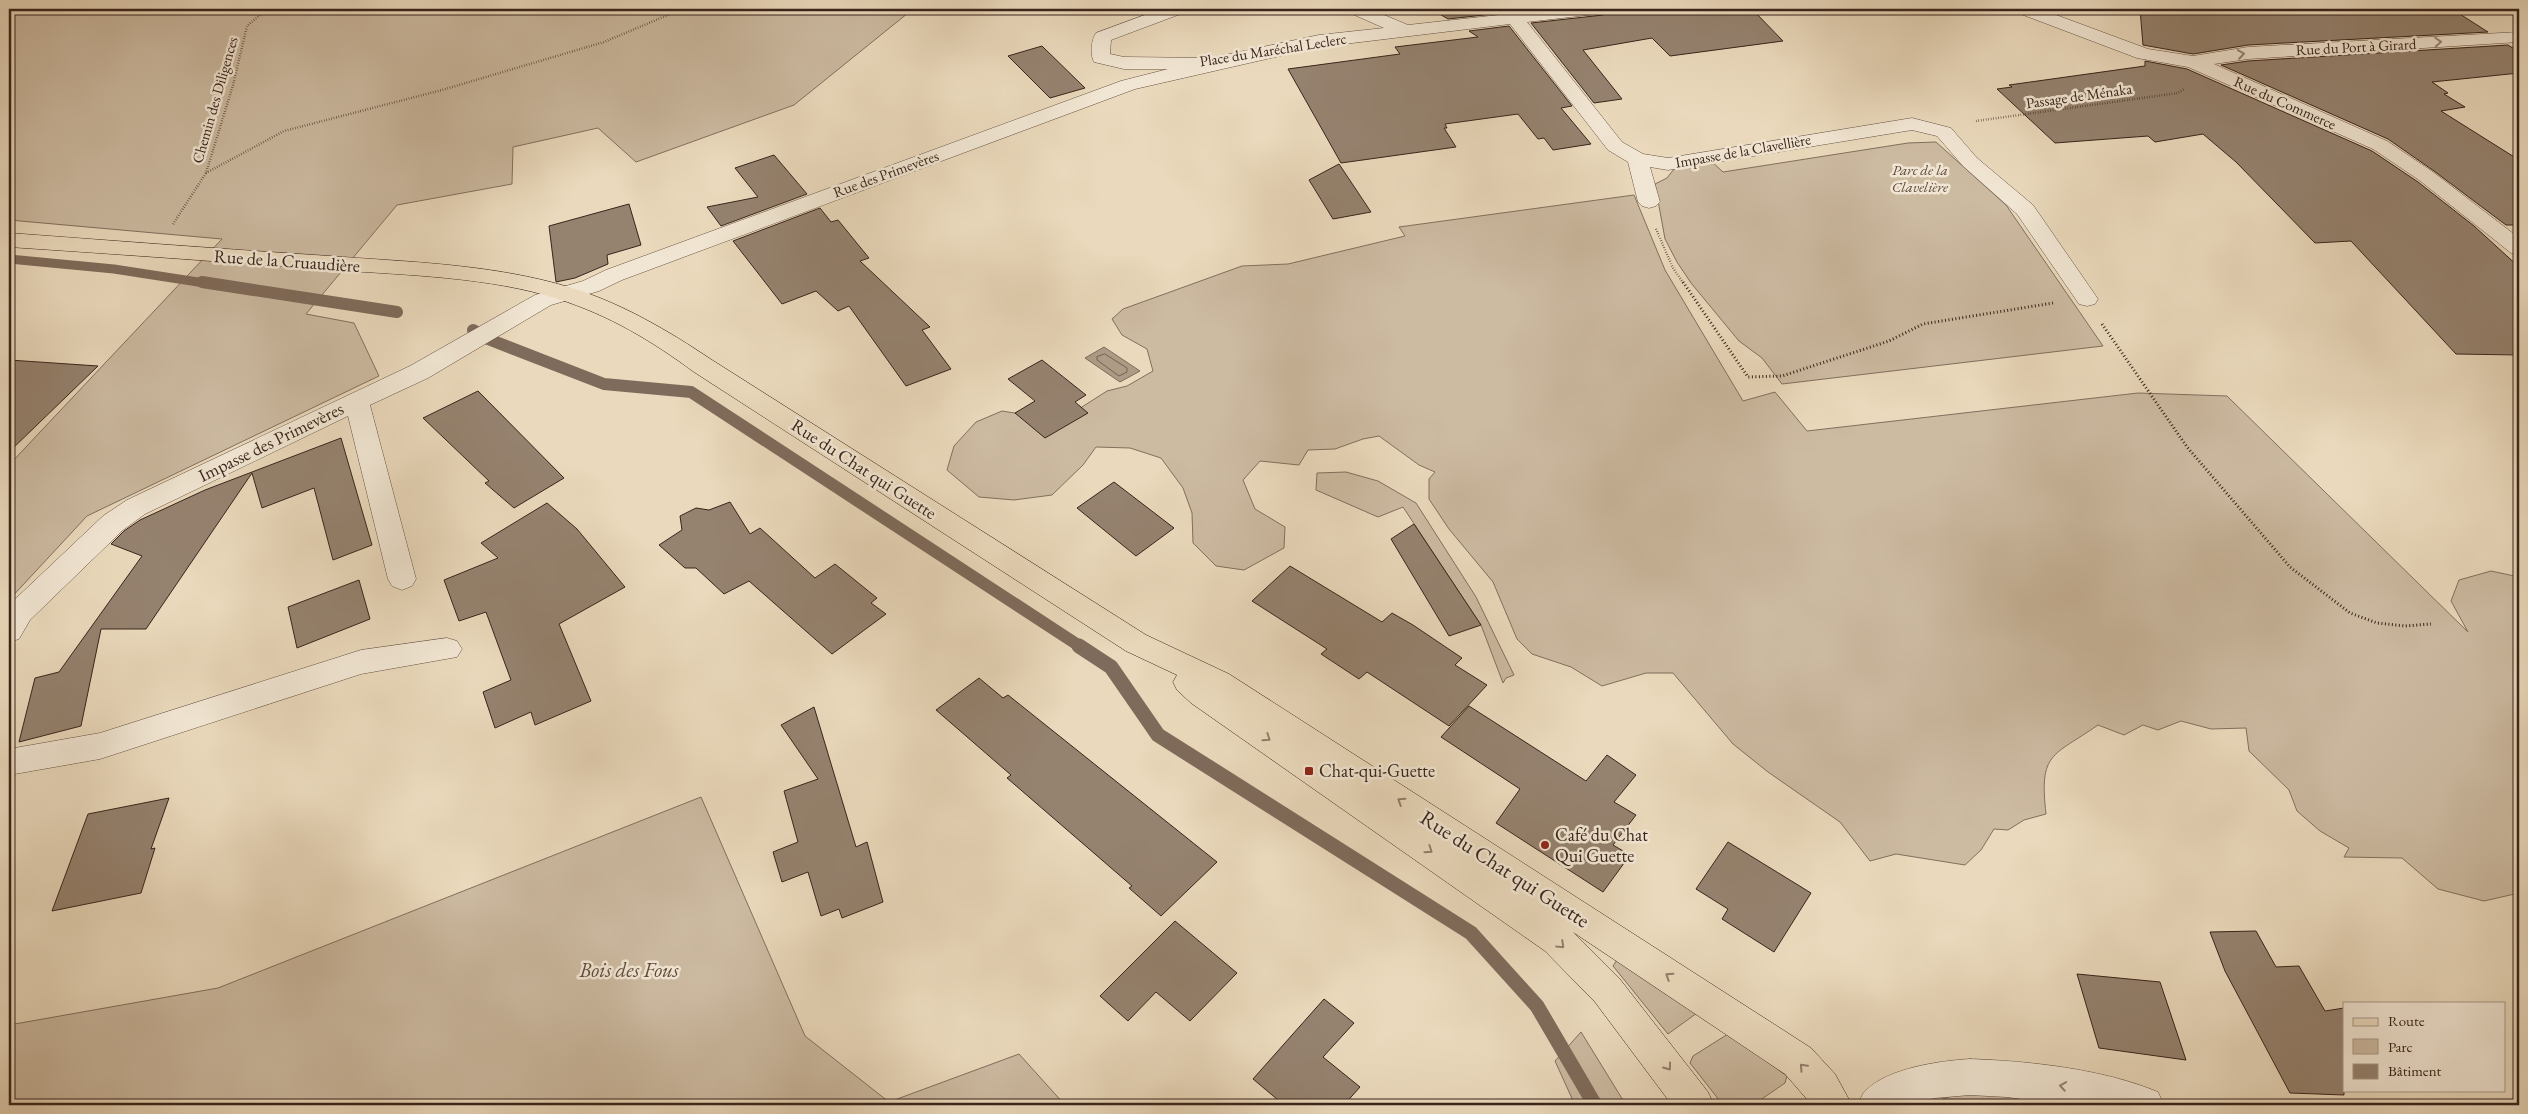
<svg xmlns="http://www.w3.org/2000/svg" width="2528" height="1114" viewBox="0 0 2528 1114" font-family="'EB Garamond',serif">
  <style>
    .green { fill: #ccbaa1; stroke: #826f5e }
    .water { fill: #ae9b85; stroke: #7f6b5b }
    .lines { fill: none; stroke-linecap: round; stroke-linejoin: round }
    .shore { stroke: #746050; stroke-width: 1 }
    .stream-far2 { stroke: #7f6b5b; stroke-width: 9 }
    .stream-far1 { stroke: #7f6b5b; stroke-width: 12 }
    .stream { stroke: #7f6b5b; stroke-width: 15 }
    .building { fill: #95826f; stroke: #39241b }
    .minor-casing { stroke: #655143; stroke-width: 1 }
    .major-casing { stroke: #39241b; stroke-width: 1 }
    .path-far1 { stroke: #39241b; stroke-width: 2.5; stroke-dasharray: 0.5 2; stroke-linecap: butt }
    .path { stroke: #39241b; stroke-width: 3; stroke-dasharray: 1 2.5; stroke-linecap: butt }
    .minor { fill: #f1e6d3; fill-rule: evenodd }
    .major { fill: #ead9bc; fill-rule: evenodd }
    .oneway { stroke: #958577 }
    .oneway2 { stroke: #927e6c }
    .poi-dot { fill: #8f2418; stroke: #f1e6d3; stroke-width: 2 }
    .labels { text-anchor: middle; stroke-width: 5; stroke-linejoin: round; paint-order: stroke }
    .far-street-label { font-size: 15px; fill: #39241b; stroke: #f1e6d3 }
    .far-park-label { font-size: 15px; font-style: italic; fill: #5e4a3c; stroke: #f1e6d3 }
    .street-label { font-size: 18px; fill: #39241b; stroke: #f1e6d3 }
    .poi-label { font-size: 18px; fill: #39241b; stroke: #f1e6d3; text-anchor: start }
    .near-street-label { font-size: 21px; fill: #39241b; stroke: #f1e6d3 }
    .near-park-label { font-size: 21px; font-style: italic; fill: #5e4a3c; stroke: #f1e6d3 }
  </style>
  <rect width="100%" height="100%" fill="#ead9bc"/>
  <filter id="stains"><feTurbulence type="fractalNoise" baseFrequency=".004" numOctaves="4"/><feColorMatrix values="0 0 0 0 .2 0 0 0 0 .09 0 0 0 0 .02 0 0 0 .5 -.17"/></filter>
  <radialGradient id="worn" r=".72"><stop offset=".6" stop-color="#630" stop-opacity="0"/><stop offset="1" stop-color="#630" stop-opacity=".3"/></radialGradient>
  <g class="green">
    <path d="M 9,9 L 913,9 L 794,105 L 636,162 L 598,128 L 513,147 L 512,184 L 397,205 L 306,314 L 354,323 L 379,376 L 87,516 L 9,600 L 9,465 L 222,239 L 9,220 Z"/>
    <path d="M 1936,142 L 2006,205 L 2103,346 L 1782,384 L 1762,358 L 1739,341 L 1691,283 L 1677,262 L 1665,239 L 1655,184 L 1667,178 L 1674,169 L 1711,161 L 1723,172 L 1908,143 Z"/>
    <path d="M 1634,195 L 1665,270 L 1743,401 L 1775,392 L 1807,431 L 2138,393 L 2227,396 L 2468,632 L 2451,601 L 2459,580 L 2491,571 L 2519,577 L 2519,893 L 2484,901 L 2438,889 L 2402,858 L 2344,857 L 2349,848 L 2320,831 L 2297,811 L 2289,790 L 2249,751 L 2246,728 L 2211,729 L 2181,721 L 2158,730 L 2143,725 L 2124,735 L 2098,725 C 2052,757 2039,752 2046,814 L 2024,820 L 2008,830 L 1994,829 L 1981,850 L 1965,865 L 1896,854 L 1870,861 L 1840,822 L 1768,772 L 1733,744 L 1673,673 L 1646,673 L 1602,686 L 1571,667 L 1532,654 L 1517,639 L 1493,582 L 1449,529 L 1429,499 L 1429,479 L 1435,472 L 1419,465 L 1379,436 L 1363,439 L 1335,449 L 1308,450 L 1299,465 L 1260,461 L 1243,480 L 1255,509 L 1285,527 L 1284,548 L 1244,570 L 1216,566 L 1193,543 L 1192,513 L 1183,488 L 1161,458 L 1130,448 L 1096,447 L 1083,465 L 1052,495 L 1014,500 L 979,497 L 947,470 L 954,446 L 976,422 L 1002,411 L 1052,419 L 1071,414 L 1107,391 L 1127,386 L 1153,371 L 1147,349 L 1122,335 L 1112,319 L 1123,309 L 1242,266 L 1288,264 L 1405,236 L 1399,227 Z"/>
    <path d="M 1346,472 L 1378,481 L 1416,503 L 1476,597 L 1514,675 L 1506,678 L 1503,683 L 1481,625 L 1403,507 L 1378,517 L 1316,490 L 1317,473 Z"/>
    <path d="M 701,797 L 805,1036 L 889,1102 L 1019,1054 L 1065,1105 L 9,1105 L 9,1025 L 218,988 Z"/>
    <path d="M 1617,960 L 1697,1013 L 1668,1034 L 1613,966 Z"/>
    <path d="M 1581,1032 L 1626,1105 L 1575,1105 L 1555,1061 Z"/>
    <path d="M 1728,1034 L 1787,1076 L 1785,1083 L 1753,1105 L 1723,1105 L 1690,1063 L 1693,1056 Z"/>
    <path d="M 1965,1091 L 2016,1098 L 2019,1103 L 1926,1105 Z"/>
  </g>
  <path class="water" d="M 1104,347 L 1140,371 L 1120,382 L 1085,358 Z"/>
  <g class="lines">
    <path class="shore" d="M 1105,354 L 1127,368 L 1127,372 L 1119,376 L 1097,360 L 1097,357 Z"/>
    <path class="stream-far2" d="M 9,259 L 114,269 L 211,284"/>
    <g class="stream-far1">
      <path d="M 202,282 L 397,312"/>
      <path d="M 473,330 L 488,339 L 604,384 L 691,392 L 1081,647"/>
    </g>
    <path class="stream" d="M 1079,646 L 1111,667 L 1158,735 L 1471,933 L 1537,1006 L 1595,1105"/>
  </g>
  <g class="building">
    <path d="M 1431,9 L 1538,9 L 1448,19 Z"/>
    <path d="M 1608,9 L 1752,9 L 1783,41 L 1670,56 L 1652,38 L 1583,50 L 1622,99 L 1594,103 L 1531,23 L 1603,15 Z"/>
    <path d="M 2140,9 L 2452,9 L 2488,32 L 2248,45 L 2193,54 L 2143,45 Z"/>
    <path d="M 1509,26 L 1572,106 L 1561,108 L 1591,144 L 1553,150 L 1544,138 L 1538,139 L 1518,114 L 1445,124 L 1447,128 L 1444,128 L 1456,147 L 1341,163 L 1288,69 L 1400,54 L 1395,47 L 1478,37 L 1469,31 Z"/>
    <path d="M 2508,45 L 2519,52 L 2519,73 L 2432,82 L 2448,93 L 2444,94 L 2465,107 L 2441,111 L 2519,160 L 2519,225 L 2506,225 L 2434,171 L 2388,139 L 2221,65 L 2248,61 Z"/>
    <path d="M 1042,46 L 1085,88 L 1050,98 L 1008,56 Z"/>
    <path d="M 2145,61 L 2187,69 L 2372,151 L 2418,182 L 2474,226 L 2519,267 L 2519,355 L 2456,354 L 2351,241 L 2315,243 L 2236,162 L 2203,134 L 2155,142 L 2148,136 L 2055,143 L 1997,89 L 2012,87 L 2009,85 L 2145,66 Z"/>
    <path d="M 774,155 L 807,194 L 721,226 L 707,207 L 758,197 L 735,168 Z"/>
    <path d="M 1339,164 L 1371,212 L 1333,219 L 1309,180 Z"/>
    <path d="M 629,204 L 641,245 L 607,255 L 608,264 L 575,278 L 556,282 L 549,226 Z"/>
    <path d="M 820,208 L 831,222 L 838,220 L 869,258 L 860,261 L 930,327 L 922,330 L 951,369 L 906,386 L 849,306 L 838,311 L 816,291 L 782,304 L 733,241 Z"/>
    <path d="M 9,360 L 98,366 L 9,452 Z"/>
    <path d="M 1042,360 L 1086,395 L 1075,402 L 1088,413 L 1045,438 L 1015,413 L 1035,401 L 1008,379 Z"/>
    <path d="M 478,391 L 564,478 L 514,508 L 485,483 L 489,481 L 423,418 Z"/>
    <path d="M 341,438 L 372,545 L 333,560 L 314,488 L 262,508 L 252,473 L 146,629 L 101,629 L 81,726 L 19,742 L 35,678 L 59,672 L 142,556 L 111,544 L 124,531 L 140,520 L 205,490 Z"/>
    <path d="M 1114,482 L 1174,528 L 1136,556 L 1077,508 Z"/>
    <path d="M 730,502 L 750,534 L 760,528 L 815,578 L 835,564 L 877,598 L 871,603 L 886,614 L 832,654 L 749,581 L 724,594 L 696,568 L 685,568 L 659,545 L 682,530 L 680,516 L 696,508 L 709,510 Z"/>
    <path d="M 547,503 L 577,529 L 625,587 L 559,624 L 591,701 L 535,725 L 531,712 L 495,728 L 483,692 L 511,680 L 486,612 L 459,621 L 444,580 L 498,558 L 481,543 Z"/>
    <path d="M 1414,524 L 1481,625 L 1449,636 L 1391,539 Z"/>
    <path d="M 1290,566 L 1382,622 L 1392,613 L 1413,625 L 1462,658 L 1455,665 L 1487,685 L 1449,726 L 1367,672 L 1359,679 L 1321,654 L 1327,649 L 1252,601 Z"/>
    <path d="M 359,580 L 370,619 L 297,648 L 288,607 Z"/>
    <path d="M 979,678 L 1003,698 L 1008,695 L 1217,862 L 1161,916 L 1129,888 L 1132,886 L 1007,778 L 1011,775 L 936,710 Z"/>
    <path d="M 1469,706 L 1586,781 L 1607,755 L 1636,775 L 1614,802 L 1636,815 L 1613,845 L 1630,855 L 1603,892 L 1496,823 L 1520,789 L 1441,737 Z"/>
    <path d="M 814,707 L 856,847 L 867,842 L 883,902 L 842,918 L 839,909 L 821,916 L 808,872 L 782,882 L 773,852 L 798,842 L 784,791 L 818,779 L 781,725 Z"/>
    <path d="M 169,798 L 151,849 L 155,848 L 141,893 L 52,911 L 88,814 Z"/>
    <path d="M 1728,842 L 1811,893 L 1774,952 L 1722,919 L 1728,909 L 1696,889 Z"/>
    <path d="M 1175,921 L 1237,973 L 1190,1021 L 1156,992 L 1128,1021 L 1100,996 Z"/>
    <path d="M 2256,931 L 2276,967 L 2299,966 L 2325,1011 L 2344,1008 L 2344,1095 L 2290,1093 L 2225,971 L 2210,932 Z"/>
    <path d="M 2077,974 L 2160,982 L 2186,1060 L 2099,1048 Z"/>
    <path d="M 1324,999 L 1354,1023 L 1323,1057 L 1360,1087 L 1344,1105 L 1284,1105 L 1253,1079 Z"/>
  </g>
  <g class="lines">
    <g class="minor-casing">
      <g id="minor">
        <path d="M 1161,9 L 1186,9 L 1183,13 L 1111,40 L 1110,54 L 1124,57 L 1211,58 L 1319,35 L 1384,28 L 1350,13 L 1347,9 L 1370,9 L 1408,25 L 1553,9 L 1606,9 L 1603,13 L 1597,14 L 1527,22 L 1622,142 L 1643,154 L 1668,158 L 1912,118 L 1951,128 L 1977,158 L 2033,205 L 2098,299 L 2095,304 L 2087,306 L 2079,304 L 2017,214 L 1963,166 L 1937,136 L 1912,130 L 1668,170 L 1650,167 L 1660,202 L 1656,206 L 1649,208 L 1642,206 L 1638,202 L 1628,162 L 1608,150 L 1510,24 L 1319,47 L 1135,89 L 622,280 L 599,291 L 551,305 L 428,378 L 370,405 L 416,579 L 412,586 L 402,590 L 392,586 L 388,579 L 348,416 L 145,514 L 123,530 L 30,620 L 19,639 L 9,642 L 10,604 L 103,516 L 127,500 L 410,366 L 535,295 L 583,281 L 606,270 L 1121,81 L 1168,69 L 1124,69 L 1094,62 C 1090,55 1091,40 1096,33 Z"/>
        <path d="M 2015,9 L 2040,9 L 2148,49 L 2193,56 L 2248,47 L 2519,32 L 2519,42 L 2248,59 L 2214,64 L 2387,141 L 2433,172 L 2519,238 L 2519,255 L 2511,253 L 2419,180 L 2373,149 L 2188,67 L 2137,58 L 2018,13 Z"/>
        <path d="M 447,638 L 457,641 L 462,649 L 457,657 L 361,674 L 100,759 L 9,775 L 9,749 L 100,733 L 361,650 Z"/>
        <path d="M 1970,1059 C 2029,1061 2103,1069 2158,1092 L 2164,1105 L 2065,1105 L 2007,1097 L 1970,1095 L 1935,1098 L 1911,1105 L 1858,1105 C 1860,1101 1862,1094 1865,1091 C 1888,1068 1939,1061 1970,1059 Z"/>
      </g>
    </g>
    <g class="major-casing">
      <path id="major" d="M 9,233 C 116,241 222,249 329,256 C 409,262 494,264 572,288 C 623,304 667,330 712,360 L 1146,635 L 1229,674 L 1811,1048 L 1835,1074 L 1852,1105 L 1812,1105 L 1785,1074 L 1573,932 L 1619,978 L 1708,1092 L 1714,1105 L 1672,1105 L 1595,1002 L 1545,951 L 1191,703 L 1177,690 L 1173,682 L 1177,675 L 1126,651 L 694,372 C 652,341 609,315 558,299 C 491,277 405,275 334,270 C 225,262 117,254 9,247 Z"/>
    </g>
    <g class="path-far1">
      <path d="M 1976,121 L 2178,93 L 2184,89"/>
      <path d="M 206,173 L 284,131 L 442,90 L 604,42 L 682,9"/>
      <path d="M 173,224 L 206,173 L 233,85 L 247,26 L 267,9"/>
      <path d="M 1656,229 L 1673,268 L 1684,284"/>
    </g>
    <g class="path">
      <path d="M 1683,282 L 1748,377 L 1782,376 L 1889,341 L 1923,324 L 2053,303"/>
      <path d="M 2102,324 L 2187,447 L 2290,567 L 2350,613 L 2377,623 L 2405,626 L 2431,624"/>
    </g>
    <use href="#minor" class="minor"/>
    <use href="#major" class="major"/>
  </g>
  <defs><path id="oneway-chevron" d="M-2-3.5L2.5 0L-2 3.5" fill="none" stroke-width="1.6" stroke-linecap="round" stroke-linejoin="round" transform="scale(1.25)"/></defs>
  <g class="oneway">
    <use href="#oneway-chevron" transform="translate(2438 42) rotate(-3)"/>
    <use href="#oneway-chevron" transform="translate(2241 54) rotate(-9)"/>
    <use href="#oneway-chevron" transform="translate(2063 1086) rotate(-171)"/>
  </g>
  <g class="oneway2">
    <use href="#oneway-chevron" transform="translate(1267 738) rotate(34)"/>
    <use href="#oneway-chevron" transform="translate(1401 801) rotate(-147)"/>
    <use href="#oneway-chevron" transform="translate(1429 850) rotate(34)"/>
    <use href="#oneway-chevron" transform="translate(1561 945) rotate(44)"/>
    <use href="#oneway-chevron" transform="translate(1669 976) rotate(-147)"/>
    <use href="#oneway-chevron" transform="translate(1668 1067) rotate(54)"/>
    <use href="#oneway-chevron" transform="translate(1803 1067) rotate(-133)"/>
  </g>
  <g class="poi-dot">
    <rect x="1304" y="766" width="10" height="10" rx="2.5"/>
    <circle cx="1545" cy="845" r="5"/>
  </g>
  <g class="labels">
    <g class="far-street-label">
      <text transform="translate(2356 47) rotate(-3)" y="5">Rue du Port à Girard</text>
      <text transform="translate(1273 50) rotate(-9)" y="5">Place du Maréchal Leclerc</text>
      <text transform="translate(2079 96) rotate(-8)" y="5">Passage de Ménaka</text>
      <text transform="translate(215 100) rotate(-74)" y="5">Chemin des Diligences</text>
      <text transform="translate(2285 103) rotate(24)" y="5">Rue du Commerce</text>
      <text transform="translate(1743 151) rotate(-10)" y="5">Impasse de la Clavellière</text>
      <text transform="translate(886 174) rotate(-20)" y="5">Rue des Primevères</text>
    </g>
    <g class="far-park-label">
      <text x="1920" y="175">Parc de la<tspan x="1920" dy="17">Clavelière</tspan></text>
    </g>
    <g class="street-label">
      <text transform="translate(287 261) rotate(4)" y="6">Rue de la Cruaudière</text>
      <text transform="translate(271 442) rotate(-26)" y="6">Impasse des Primevères</text>
      <text transform="translate(864 469) rotate(33)" y="6">Rue du Chat qui Guette</text>
    </g>
    <g class="poi-label">
      <text x="1319" y="777">Chat-qui-Guette</text>
      <text x="1555" y="841">Café du Chat<tspan x="1555" dy="21">Qui Guette</tspan></text>
    </g>
    <g class="near-street-label">
      <text transform="translate(1505 869) rotate(33)" y="7">Rue du Chat qui Guette</text>
    </g>
    <g class="near-park-label">
      <text x="629" y="977">Bois des Fous</text>
    </g>
  </g>
  <rect width="2528" height="1114" fill="none" stroke="#ead9bc" stroke-width="30"/>
  <rect x="10" y="10" width="2508" height="1094" fill="none" stroke="#39241b" stroke-width="2.5"/>
  <rect x="15" y="15" width="2498" height="1084" fill="none" stroke="#39241b"/>
  <rect x="2343" y="1002" width="162" height="90" fill="#f1e6d3" stroke="#a79889"/>
  <rect x="2353" y="1018" width="25" height="8" fill="#ead9bc" stroke="#a79889"/>
  <text x="2388" y="1026" font-size="15" fill="#39241b">Route</text>
  <rect x="2353" y="1039" width="25" height="15" fill="#ccbaa1" stroke="#a79889"/>
  <text x="2388" y="1052" font-size="15" fill="#39241b">Parc</text>
  <rect x="2353" y="1064" width="25" height="15" fill="#95826f" stroke="#a79889"/>
  <text x="2388" y="1076" font-size="15" fill="#39241b">Bâtiment</text>
  <rect width="100%" height="100%" filter="url(#stains)"/>
  <rect width="100%" height="100%" fill="url(#worn)"/>
</svg>
